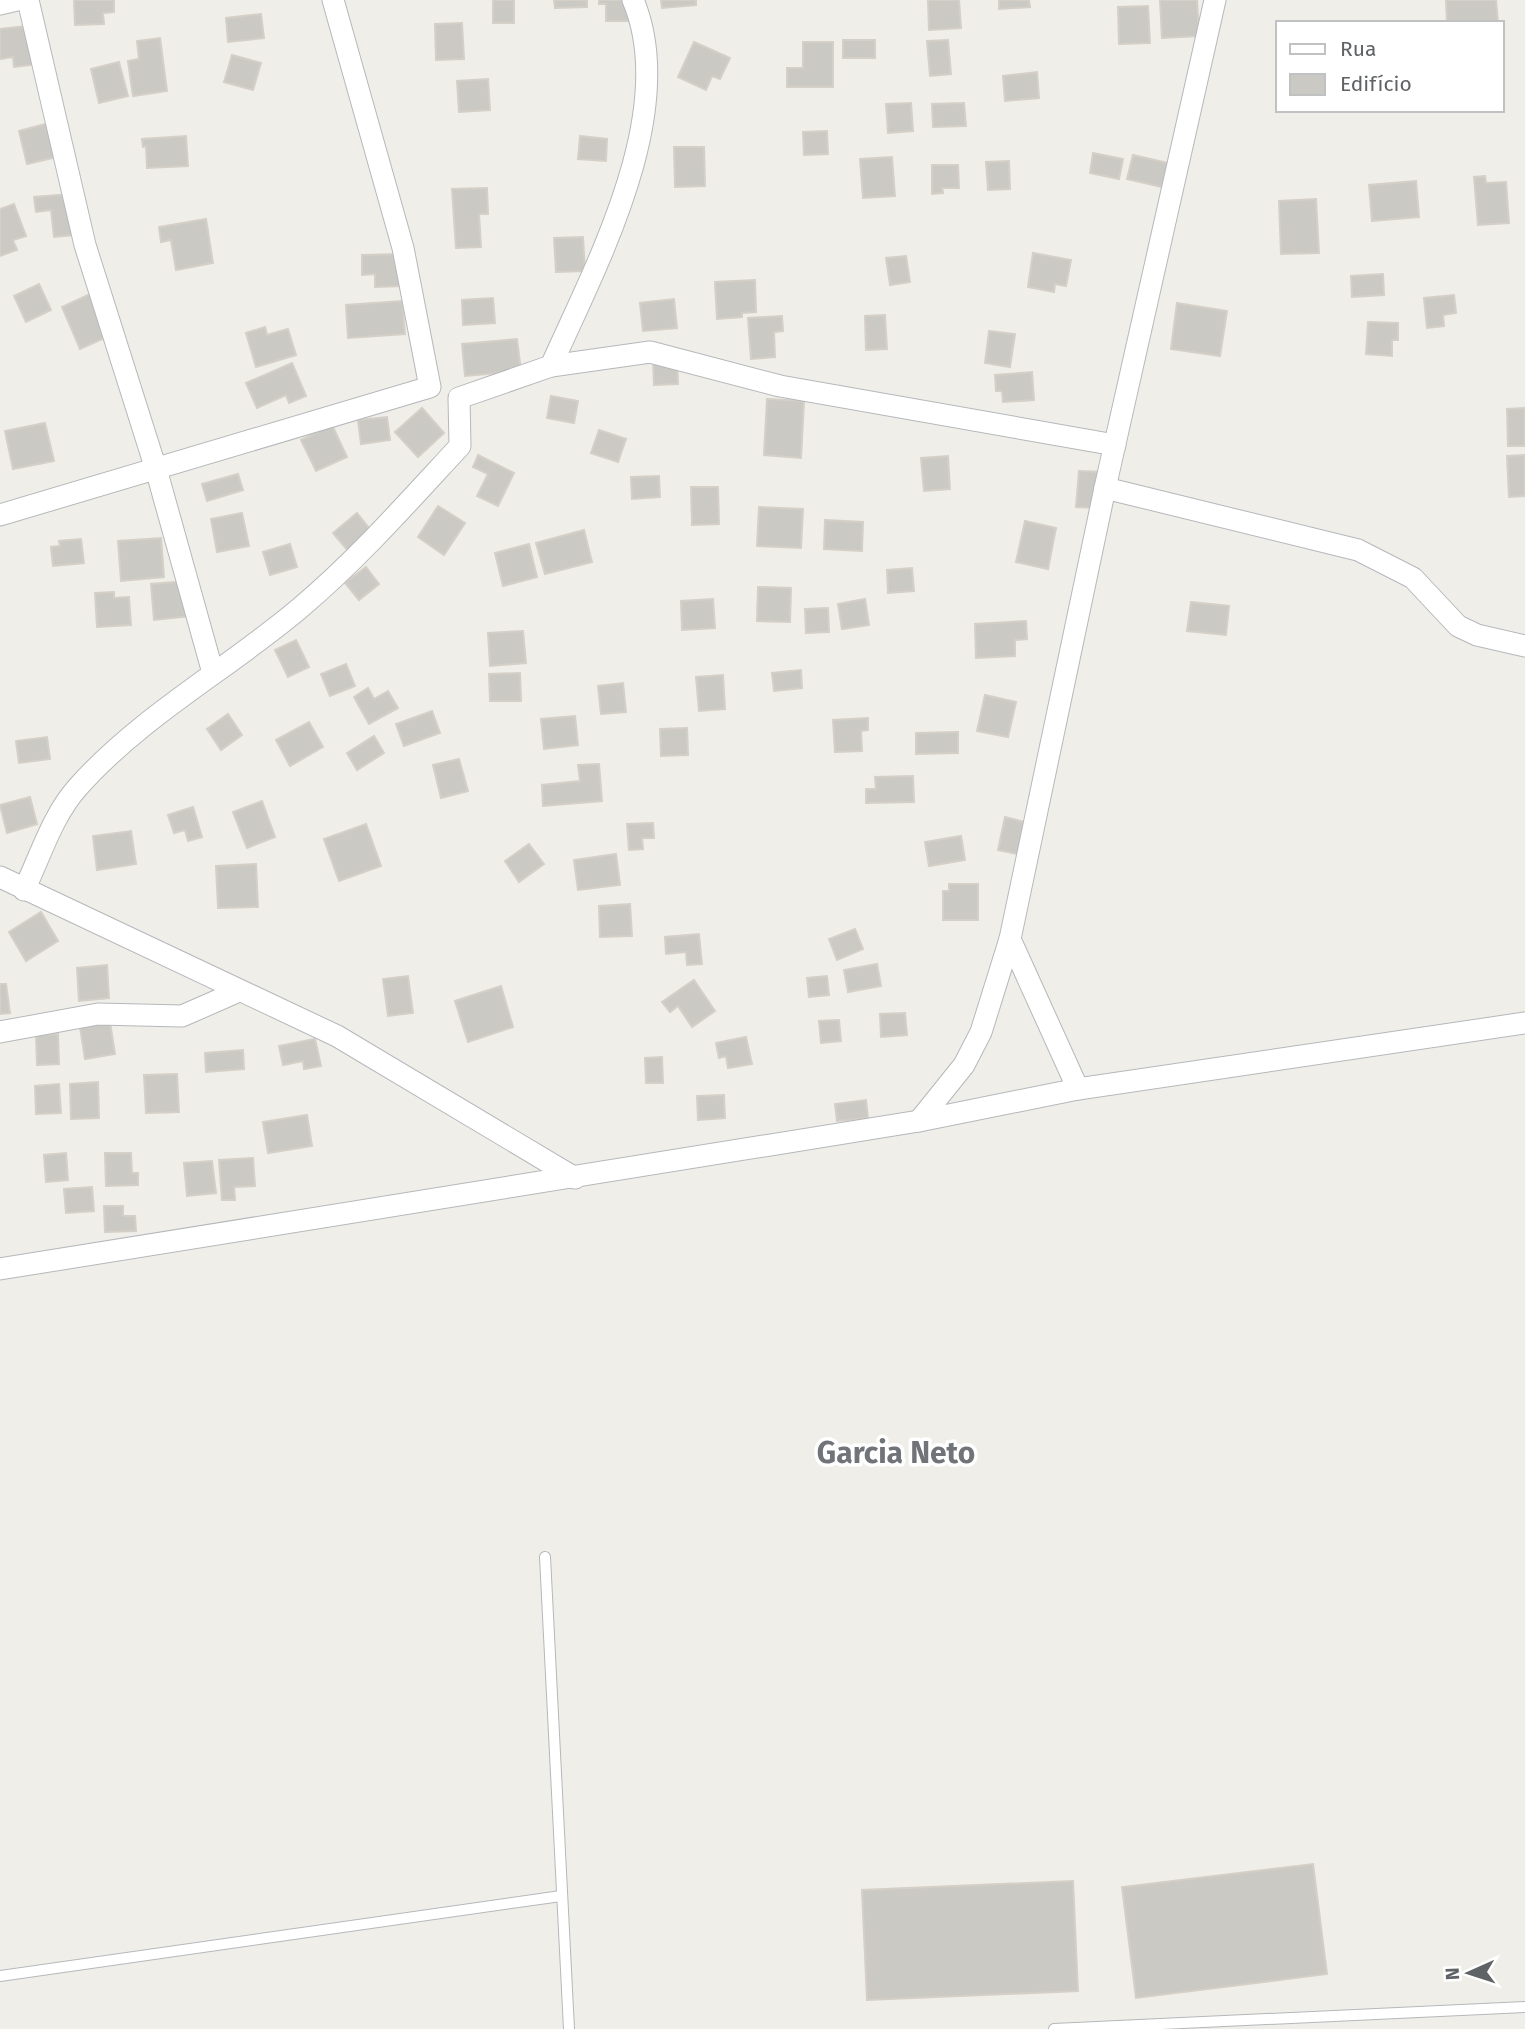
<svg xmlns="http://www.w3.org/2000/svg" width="1525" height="2029" viewBox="0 0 1525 2029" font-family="'Fira Sans',sans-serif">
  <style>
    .building { fill: #cbc9c4; stroke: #d4cfc7; stroke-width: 2 }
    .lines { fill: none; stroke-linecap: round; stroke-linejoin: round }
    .lane-casing { stroke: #b5b8bb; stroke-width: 12 }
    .street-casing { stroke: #b5b8bb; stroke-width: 23 }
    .lane { stroke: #fff; stroke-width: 10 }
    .street { stroke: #fff; stroke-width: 21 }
    .labels { text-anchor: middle; stroke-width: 7; stroke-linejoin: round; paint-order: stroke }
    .district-label { font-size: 30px; font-weight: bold; fill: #707478; stroke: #fff }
  </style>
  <rect width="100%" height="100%" fill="#efeee8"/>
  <g class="building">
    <path d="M 74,0 L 114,0 L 114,12 L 103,13 L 104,24 L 75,25 Z"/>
    <rect x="493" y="0" width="21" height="23"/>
    <path d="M 554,0 L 587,0 L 587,7 L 555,8 Z"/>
    <path d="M 599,0 L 629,0 L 629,21 L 606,21 L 606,4 L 599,4 Z"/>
    <path d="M 661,0 L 696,0 L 696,5 L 662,8 Z"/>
    <path d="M 928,0 L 959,0 L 961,28 L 929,30 Z"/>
    <path d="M 999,0 L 1029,0 L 1030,7 L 999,9 Z"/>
    <path d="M 1160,0 L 1197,0 L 1199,36 L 1162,38 Z"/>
    <path d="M 1446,0 L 1496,0 L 1498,23 L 1447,23 Z"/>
    <path d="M 1148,6 L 1150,43 L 1119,44 L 1118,7 Z"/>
    <path d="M 261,14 L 264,38 L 228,42 L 226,18 Z"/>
    <path d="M 462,23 L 464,59 L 436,60 L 435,24 Z"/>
    <path d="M 34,25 L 39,64 L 14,67 L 13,57 L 0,59 L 0,29 Z"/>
    <path d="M 160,38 L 167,91 L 133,96 L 128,61 L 139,59 L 137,41 Z"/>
    <rect x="843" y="40" width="32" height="18"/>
    <path d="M 948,40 L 951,74 L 930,76 L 927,41 Z"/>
    <path d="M 694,42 L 730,58 L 720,79 L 712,76 L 706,90 L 678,77 Z"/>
    <path d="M 803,42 L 833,42 L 833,87 L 787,87 L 787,68 L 803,68 Z"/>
    <path d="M 232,55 L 261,63 L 253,90 L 224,82 Z"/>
    <path d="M 119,62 L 128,96 L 99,103 L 91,69 Z"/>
    <path d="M 1037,72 L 1039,98 L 1005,101 L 1003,76 Z"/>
    <path d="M 488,79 L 490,110 L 459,112 L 457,81 Z"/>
    <path d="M 911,103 L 913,131 L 888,133 L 886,104 Z"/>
    <path d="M 964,103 L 966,126 L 933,127 L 932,104 Z"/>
    <path d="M 53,122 L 61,156 L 27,164 L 19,131 Z"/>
    <path d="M 827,131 L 828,154 L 804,155 L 803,132 Z"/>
    <path d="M 186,136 L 188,166 L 147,168 L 146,146 L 143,147 L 142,139 Z"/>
    <path d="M 580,136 L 607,139 L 606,161 L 578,159 Z"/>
    <path d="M 674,147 L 704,147 L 705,186 L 675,187 Z"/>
    <path d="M 1093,153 L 1123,159 L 1119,179 L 1090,173 Z"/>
    <path d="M 1133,155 L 1168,163 L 1162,187 L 1127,179 Z"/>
    <path d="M 892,157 L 895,196 L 863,198 L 860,159 Z"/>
    <path d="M 1009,161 L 1010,189 L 988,190 L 986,162 Z"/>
    <path d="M 932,165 L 958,165 L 959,188 L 942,188 L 943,193 L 932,194 Z"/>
    <path d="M 1485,176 L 1486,183 L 1506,182 L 1509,223 L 1478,225 L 1474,177 Z"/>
    <path d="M 1416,181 L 1419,217 L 1372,221 L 1369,185 Z"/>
    <path d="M 487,188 L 488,214 L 479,214 L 481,247 L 456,248 L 452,189 Z"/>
    <path d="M 70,194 L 74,235 L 54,237 L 51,210 L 36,212 L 34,197 Z"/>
    <path d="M 1316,199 L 1319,253 L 1281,254 L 1279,201 Z"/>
    <path d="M 14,204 L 26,236 L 13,240 L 17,250 L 0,256 L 0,209 Z"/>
    <path d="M 206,219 L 213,263 L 176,270 L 171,240 L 161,242 L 159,227 Z"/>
    <path d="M 583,237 L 585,271 L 556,272 L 554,238 Z"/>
    <path d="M 1033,253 L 1071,260 L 1066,286 L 1055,284 L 1054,292 L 1028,287 Z"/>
    <path d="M 401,254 L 402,286 L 375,287 L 375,274 L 362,275 L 362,255 Z"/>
    <path d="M 906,256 L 910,282 L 890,285 L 886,258 Z"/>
    <path d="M 1383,274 L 1384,295 L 1352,297 L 1351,276 Z"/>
    <path d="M 755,280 L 756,312 L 742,313 L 742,317 L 717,319 L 715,282 Z"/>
    <path d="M 39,284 L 51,310 L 26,322 L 14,296 Z"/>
    <path d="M 90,294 L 109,336 L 80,349 L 62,307 Z"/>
    <path d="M 1454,295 L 1456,313 L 1443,315 L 1444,326 L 1427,328 L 1424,298 Z"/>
    <path d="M 493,298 L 495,323 L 463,325 L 462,300 Z"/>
    <path d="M 674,299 L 677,328 L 643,331 L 640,303 Z"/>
    <path d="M 402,301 L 405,334 L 348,338 L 346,305 Z"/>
    <path d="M 1177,303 L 1227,311 L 1220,356 L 1171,349 Z"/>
    <path d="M 885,315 L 887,349 L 866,350 L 865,316 Z"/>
    <path d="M 782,316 L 783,331 L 774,332 L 775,357 L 751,359 L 748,318 Z"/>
    <path d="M 1368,322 L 1398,323 L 1398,340 L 1392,340 L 1392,356 L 1366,354 Z"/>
    <path d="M 265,327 L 267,335 L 288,329 L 296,355 L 256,367 L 246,333 Z"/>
    <path d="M 989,331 L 1015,334 L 1010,367 L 985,363 Z"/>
    <path d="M 517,339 L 521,371 L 465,376 L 462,344 Z"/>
    <path d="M 653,357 L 677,357 L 678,384 L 654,385 Z"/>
    <path d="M 292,363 L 306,396 L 289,403 L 286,395 L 257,408 L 246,383 Z"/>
    <path d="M 1032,372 L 1034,400 L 1003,402 L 1002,391 L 996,391 L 995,375 Z"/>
    <path d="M 551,396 L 578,401 L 574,423 L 547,418 Z"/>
    <path d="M 767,399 L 804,401 L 801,458 L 764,455 Z"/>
    <path d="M 422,408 L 444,433 L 418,457 L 395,432 Z"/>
    <path d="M 1525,408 L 1525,446 L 1508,446 L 1507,409 Z"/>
    <path d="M 387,417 L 390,440 L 361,444 L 358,420 Z"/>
    <path d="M 45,423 L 54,461 L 13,469 L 5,431 Z"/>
    <path d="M 332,425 L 347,457 L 316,471 L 301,440 Z"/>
    <path d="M 599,430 L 626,439 L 618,462 L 591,453 Z"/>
    <path d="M 478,455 L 514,473 L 498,506 L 477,496 L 488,474 L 473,467 Z"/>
    <path d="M 1525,455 L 1525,496 L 1509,497 L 1507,456 Z"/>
    <path d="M 948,456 L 950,489 L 924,491 L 921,458 Z"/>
    <path d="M 1079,471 L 1102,472 L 1099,508 L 1076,507 Z"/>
    <path d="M 238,474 L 243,490 L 207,501 L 202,484 Z"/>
    <path d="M 659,476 L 660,497 L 632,499 L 631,477 Z"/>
    <path d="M 691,487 L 718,487 L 719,524 L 692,525 Z"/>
    <path d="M 438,506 L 465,523 L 444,555 L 418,537 Z"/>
    <path d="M 759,507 L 803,509 L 801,548 L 757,546 Z"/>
    <path d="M 242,513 L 249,546 L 217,552 L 211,519 Z"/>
    <path d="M 357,513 L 373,533 L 350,553 L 333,533 Z"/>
    <path d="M 825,520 L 863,522 L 862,551 L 824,549 Z"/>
    <path d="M 1025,521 L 1056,528 L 1048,569 L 1016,562 Z"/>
    <path d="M 584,530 L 592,562 L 545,574 L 536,543 Z"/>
    <path d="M 161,538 L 164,577 L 121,581 L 118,541 Z"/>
    <path d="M 81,539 L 84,563 L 53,566 L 51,547 L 60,546 L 59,541 Z"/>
    <path d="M 290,544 L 297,567 L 270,575 L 263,552 Z"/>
    <path d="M 529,544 L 537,577 L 503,586 L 495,553 Z"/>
    <path d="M 366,567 L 379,584 L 359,600 L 345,583 Z"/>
    <path d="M 912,568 L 914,591 L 888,593 L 887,570 Z"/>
    <path d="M 187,581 L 190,616 L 154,620 L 151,584 Z"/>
    <path d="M 758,587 L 791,588 L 790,622 L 757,621 Z"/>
    <path d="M 114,592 L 114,598 L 129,597 L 131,625 L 97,627 L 95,593 Z"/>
    <path d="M 713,599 L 715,628 L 682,630 L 681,601 Z"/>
    <path d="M 865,599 L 869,625 L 842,629 L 838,604 Z"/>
    <path d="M 1191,602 L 1229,606 L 1226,635 L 1187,631 Z"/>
    <path d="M 828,608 L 829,632 L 806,633 L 805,609 Z"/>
    <path d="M 1026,621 L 1027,639 L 1015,640 L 1015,656 L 976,658 L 975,624 Z"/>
    <path d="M 523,631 L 526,663 L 490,666 L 488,633 Z"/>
    <path d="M 296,640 L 309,667 L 288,677 L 275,650 Z"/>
    <path d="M 346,664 L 355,686 L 330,696 L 321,674 Z"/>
    <path d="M 801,670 L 802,688 L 774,691 L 772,673 Z"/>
    <path d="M 520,673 L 521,701 L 490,701 L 489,674 Z"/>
    <path d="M 723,675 L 725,709 L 699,711 L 696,677 Z"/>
    <path d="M 623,683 L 626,712 L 601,714 L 598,686 Z"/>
    <path d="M 368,688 L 374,699 L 388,691 L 398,708 L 369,724 L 354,697 Z"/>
    <path d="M 985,695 L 1016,702 L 1008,737 L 977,731 Z"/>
    <path d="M 432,711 L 440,733 L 404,746 L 396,724 Z"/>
    <path d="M 228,714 L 242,735 L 221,750 L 207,729 Z"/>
    <path d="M 575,716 L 578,745 L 544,749 L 541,719 Z"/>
    <path d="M 868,718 L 868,730 L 861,731 L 862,751 L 835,752 L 833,720 Z"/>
    <path d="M 309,722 L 323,747 L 290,766 L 276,740 Z"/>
    <path d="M 687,728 L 688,755 L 661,756 L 660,729 Z"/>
    <path d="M 958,732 L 958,753 L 916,754 L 916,733 Z"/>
    <path d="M 374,736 L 384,753 L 357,770 L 347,753 Z"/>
    <path d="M 47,737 L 50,759 L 19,763 L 16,741 Z"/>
    <path d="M 459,759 L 468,791 L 441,798 L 433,765 Z"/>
    <path d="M 599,764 L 602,801 L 543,806 L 542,785 L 580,781 L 578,765 Z"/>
    <path d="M 913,776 L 914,802 L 866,803 L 866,789 L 876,789 L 875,777 Z"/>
    <path d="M 30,797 L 37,824 L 7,833 L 0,805 Z"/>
    <path d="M 262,801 L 275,837 L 247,848 L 233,812 Z"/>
    <path d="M 193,807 L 202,837 L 188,841 L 185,830 L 174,833 L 168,815 Z"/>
    <path d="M 1005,817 L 1028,823 L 1021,855 L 998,850 Z"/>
    <path d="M 653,823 L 654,838 L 642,838 L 643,849 L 629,850 L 627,824 Z"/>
    <path d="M 366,824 L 381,866 L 339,881 L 324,839 Z"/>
    <path d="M 131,831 L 136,864 L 97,870 L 93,836 Z"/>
    <path d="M 961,836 L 965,860 L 929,866 L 925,842 Z"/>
    <path d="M 529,844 L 544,864 L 519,882 L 505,861 Z"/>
    <path d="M 616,854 L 620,885 L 578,890 L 574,860 Z"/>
    <path d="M 256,864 L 258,907 L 218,908 L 216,866 Z"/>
    <path d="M 949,884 L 978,884 L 978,920 L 943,920 L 943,891 L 949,891 Z"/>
    <path d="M 630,904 L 632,936 L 600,937 L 599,906 Z"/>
    <path d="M 41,912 L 58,941 L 26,961 L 9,932 Z"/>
    <path d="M 855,929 L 863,949 L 837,960 L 829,939 Z"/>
    <path d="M 699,934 L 702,964 L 687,965 L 686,952 L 666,954 L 665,937 Z"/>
    <path d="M 877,964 L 881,986 L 848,992 L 844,970 Z"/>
    <path d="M 107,965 L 109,998 L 79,1001 L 77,968 Z"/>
    <path d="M 408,976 L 413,1013 L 388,1016 L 383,979 Z"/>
    <path d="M 827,976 L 829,995 L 809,997 L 807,978 Z"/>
    <path d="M 694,980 L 715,1011 L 692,1027 L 678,1006 L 670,1012 L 662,1002 Z"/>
    <path d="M 0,984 L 6,984 L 10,1013 L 0,1014 Z"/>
    <path d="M 501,986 L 513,1027 L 468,1042 L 455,1001 Z"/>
    <path d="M 905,1013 L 907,1035 L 881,1037 L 880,1014 Z"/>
    <path d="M 839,1020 L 841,1041 L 821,1043 L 819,1021 Z"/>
    <path d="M 110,1022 L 115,1054 L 85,1059 L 80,1027 Z"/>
    <path d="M 58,1034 L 59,1064 L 37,1065 L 36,1035 Z"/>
    <path d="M 746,1037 L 752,1064 L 728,1068 L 726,1056 L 719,1058 L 716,1043 Z"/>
    <path d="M 315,1039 L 321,1066 L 304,1069 L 303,1061 L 283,1065 L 279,1046 Z"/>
    <path d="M 243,1050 L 244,1069 L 206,1072 L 205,1053 Z"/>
    <path d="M 662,1057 L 663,1083 L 646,1083 L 645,1058 Z"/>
    <path d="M 177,1074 L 179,1112 L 146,1113 L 144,1075 Z"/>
    <path d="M 98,1082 L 99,1118 L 71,1119 L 70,1084 Z"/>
    <path d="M 59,1084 L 61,1113 L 36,1114 L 35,1086 Z"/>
    <path d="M 724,1095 L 725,1118 L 698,1120 L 697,1096 Z"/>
    <path d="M 866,1100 L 868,1118 L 837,1121 L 835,1104 Z"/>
    <path d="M 307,1115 L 312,1146 L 268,1153 L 263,1122 Z"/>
    <path d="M 66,1153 L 68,1180 L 46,1182 L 44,1155 Z"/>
    <path d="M 105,1153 L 131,1153 L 132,1173 L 138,1173 L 138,1185 L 106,1186 Z"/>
    <path d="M 253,1158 L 255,1186 L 234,1187 L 235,1200 L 222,1200 L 219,1160 Z"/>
    <path d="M 212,1161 L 216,1193 L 187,1196 L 184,1163 Z"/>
    <path d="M 92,1187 L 94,1211 L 66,1213 L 64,1189 Z"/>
    <path d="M 104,1206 L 123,1206 L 123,1216 L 135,1216 L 136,1231 L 105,1232 Z"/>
    <path d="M 1313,1864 L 1327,1974 L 1136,1998 L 1122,1887 Z"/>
    <path d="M 1073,1881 L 1078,1991 L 867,2000 L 862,1890 Z"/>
  </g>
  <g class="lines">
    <g class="lane-casing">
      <g id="lane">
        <path d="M 545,1557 L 569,2029"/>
        <path d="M 0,1976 L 561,1896"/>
        <path d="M 1054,2029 L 1525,2007"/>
      </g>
    </g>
    <g class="street-casing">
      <g id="street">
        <path d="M 28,0 L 85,245 L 156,469 L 213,673"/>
        <path d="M 0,4 L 17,0"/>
        <path d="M 551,366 L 650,352 L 780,386 L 1115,445"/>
        <path d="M 1105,488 L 1358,550 L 1413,578 L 1458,626 L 1477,635 L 1525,646"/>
        <path d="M 0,515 L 430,387 L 403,248 L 333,0"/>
        <path d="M 0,877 L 337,1036 L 575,1178"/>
        <path d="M 24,890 C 41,855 52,816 78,787 C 141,716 228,669 300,608 C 358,559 409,501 460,446 L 459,398 L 551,366 C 596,265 680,111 633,0"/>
        <path d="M 1010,939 L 1078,1089"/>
        <path d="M 0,1032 L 98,1014 L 182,1016 L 239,991"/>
        <path d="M 919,1121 L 964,1065 L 981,1032 L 1010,939 L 1105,488 L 1215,0"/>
        <path d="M 0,1269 L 919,1121 L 1078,1089 L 1525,1023"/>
      </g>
    </g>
    <use href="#lane" class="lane"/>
    <use href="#street" class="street"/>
  </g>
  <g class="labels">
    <g class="district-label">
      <text x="896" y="1463">Garcia Neto</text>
    </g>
  </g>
  <rect x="1276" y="21" width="228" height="91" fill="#ffffff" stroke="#bfc1c2" stroke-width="2"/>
  <rect x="1290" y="44" width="35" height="10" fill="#ffffff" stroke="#bfc1c2" stroke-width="2"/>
  <text x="1340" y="56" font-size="21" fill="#5f6366">Rua</text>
  <rect x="1290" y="74" width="35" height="21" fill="#cbc9c4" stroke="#bfc1c2" stroke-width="2"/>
  <text x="1340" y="91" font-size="21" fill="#5f6366">Edifício</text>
  <g transform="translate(1469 1973) rotate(267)" stroke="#ffffff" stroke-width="5" paint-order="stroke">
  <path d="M0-5L12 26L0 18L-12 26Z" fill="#5f6366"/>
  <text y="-10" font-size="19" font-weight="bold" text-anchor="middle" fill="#5f6366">N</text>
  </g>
</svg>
